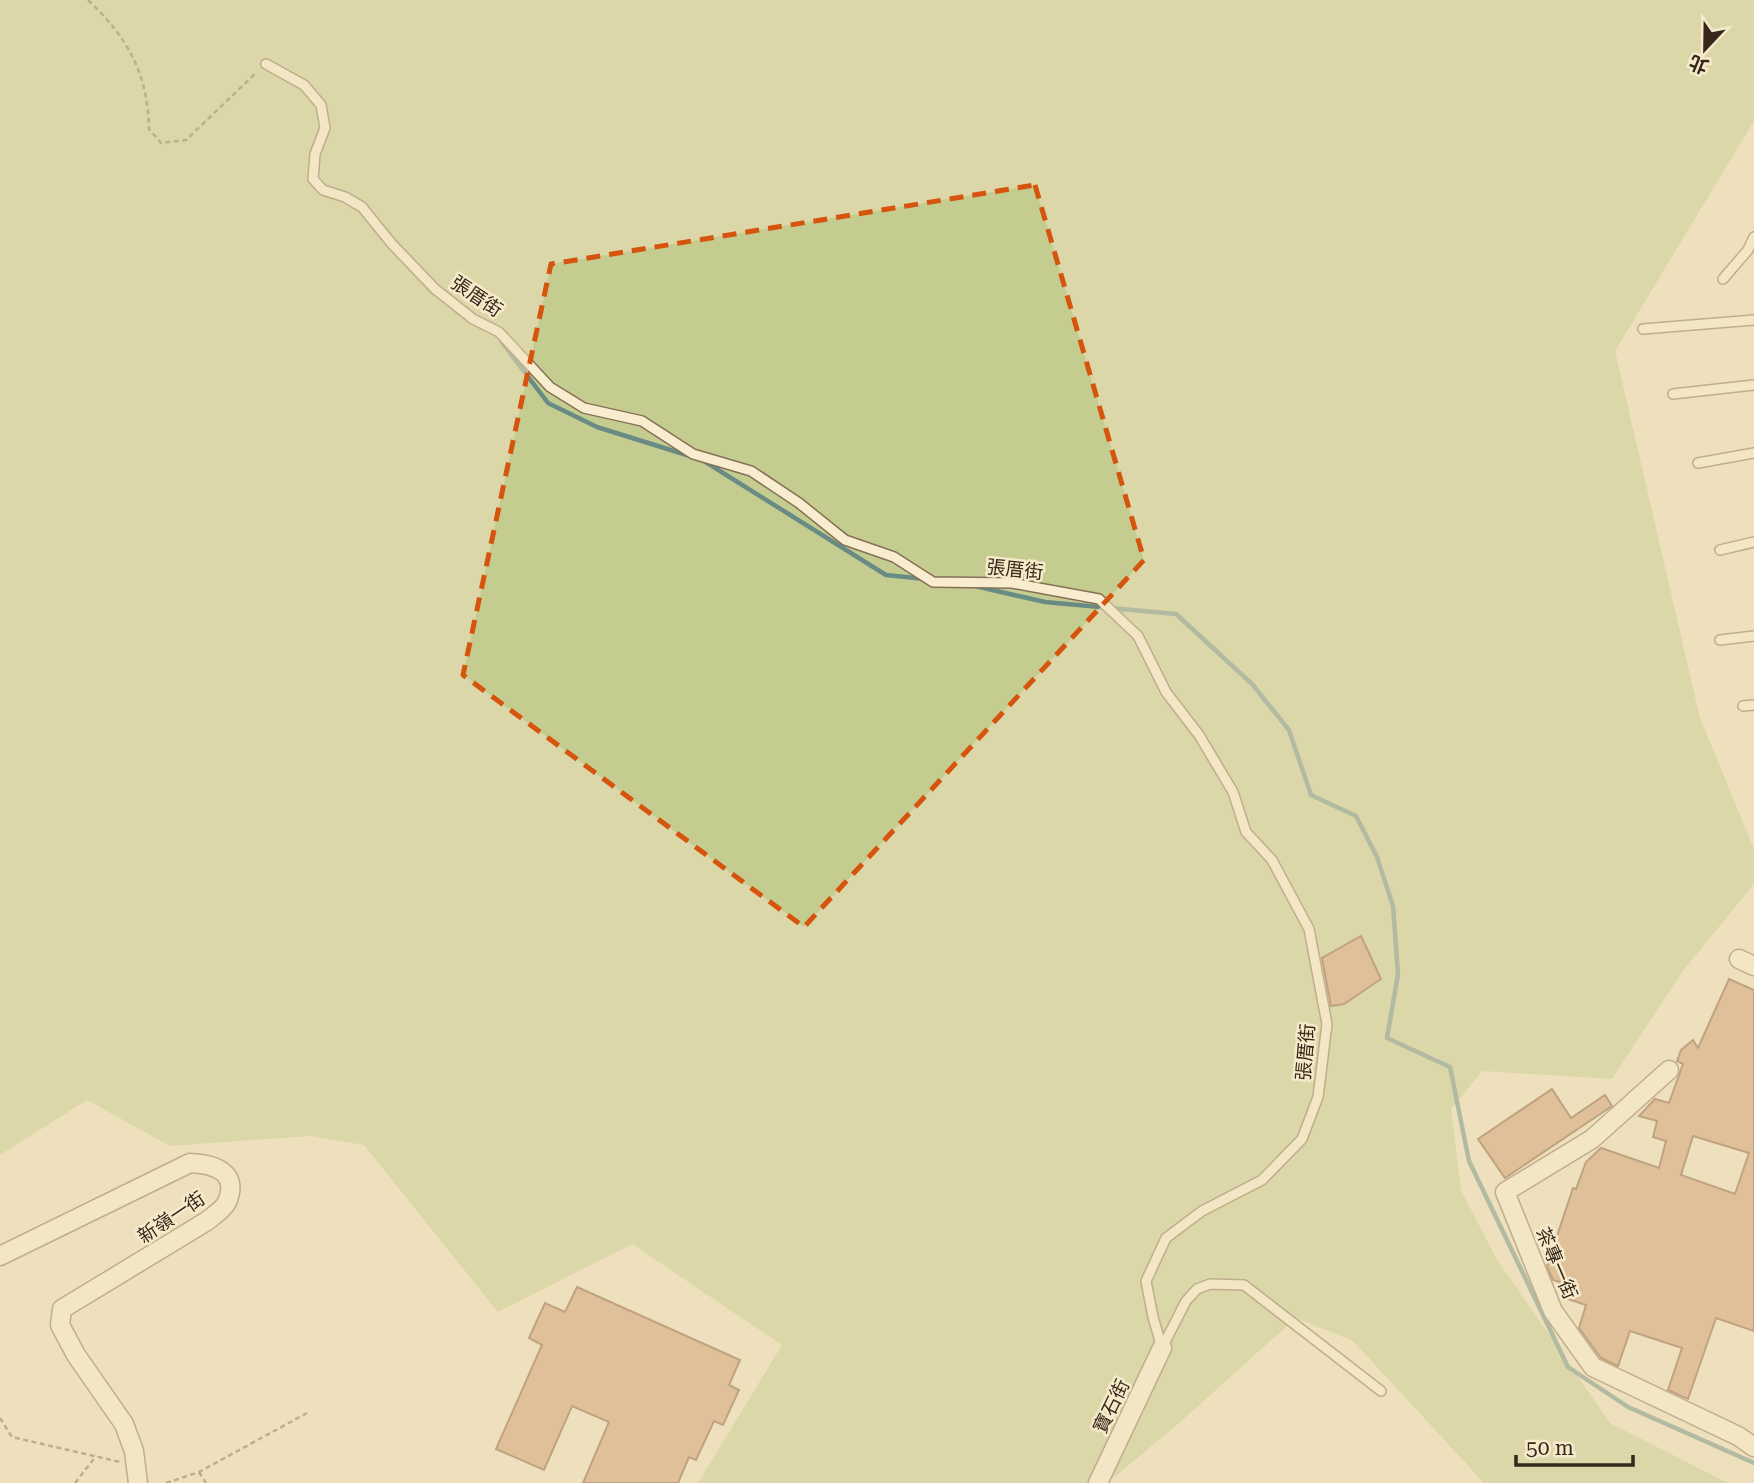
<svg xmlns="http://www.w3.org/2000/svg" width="1754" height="1483" viewBox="0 0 1754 1483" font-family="'Roboto Serif','Noto Sans TC',serif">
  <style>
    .green { fill: #c4cc90 }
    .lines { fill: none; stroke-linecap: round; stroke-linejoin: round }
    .stream { stroke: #688c84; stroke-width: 4.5 }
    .building { fill: #ce9970; stroke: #865a3b; stroke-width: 2; fill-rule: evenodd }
    .service-casing { stroke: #867055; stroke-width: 12 }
    .minor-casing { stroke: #867055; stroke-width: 21 }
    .path { stroke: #867055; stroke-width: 2.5; stroke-dasharray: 5 3.5; stroke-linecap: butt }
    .service { stroke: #f9edcf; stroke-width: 9 }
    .minor { stroke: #f9edcf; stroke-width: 18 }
    .marked { fill: none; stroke: #d6540d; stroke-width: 5; stroke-dasharray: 14 9; stroke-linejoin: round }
    .labels { text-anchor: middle; stroke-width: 5; stroke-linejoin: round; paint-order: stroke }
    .street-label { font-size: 19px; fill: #35281a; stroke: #f6eacb }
  </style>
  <rect width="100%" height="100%" fill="#eee0bc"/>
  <path class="green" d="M 0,0 L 1754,0 L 1754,121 L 1615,351 L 1700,718 L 1754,849 L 1754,884 L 1682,972 L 1612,1079 L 1482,1071 L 1451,1109 L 1461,1190 L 1496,1258 L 1610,1423 L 1728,1483 L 1484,1483 L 1353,1341 L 1296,1318 L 1178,1424 L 1107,1483 L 698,1483 L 782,1345 L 632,1244 L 498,1312 L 364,1145 L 310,1136 L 170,1146 L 87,1100 L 0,1155 Z"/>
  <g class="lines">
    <g class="stream">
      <path d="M 501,341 L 548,403 L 597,427 L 693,457"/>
      <path d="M 704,461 L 886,575 L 925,579"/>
      <path d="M 975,586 L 1045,602 L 1176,614 L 1252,684 L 1289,730 L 1311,795 L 1356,816 L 1377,857 L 1393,906 L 1398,974 L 1387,1038 L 1450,1067 L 1469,1161 L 1568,1367 L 1628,1407 L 1754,1463"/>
    </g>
  </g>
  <g class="building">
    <path d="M 1361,936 L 1381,979 L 1344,1004 L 1331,1006 L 1322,958 Z"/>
    <path d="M 1729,979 L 1754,990 L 1754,1331 L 1716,1318 L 1688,1399 L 1668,1390 L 1682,1348 L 1630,1331 L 1618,1366 L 1601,1358 L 1579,1328 L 1586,1305 L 1565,1298 L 1569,1285 L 1553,1280 L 1547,1266 L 1573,1188 L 1576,1189 L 1586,1162 L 1601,1148 L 1659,1168 L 1666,1141 L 1653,1137 L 1657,1121 L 1639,1116 L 1655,1099 L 1669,1103 L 1683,1064 L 1677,1061 L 1681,1050 L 1693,1040 L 1698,1048 ZM 1693,1136 L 1749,1153 L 1735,1194 L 1681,1175 Z"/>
    <path d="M 1552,1089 L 1571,1118 L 1605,1095 L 1612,1106 L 1505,1178 L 1478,1139 Z"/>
    <path d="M 577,1287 L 740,1360 L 729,1385 L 739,1390 L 723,1425 L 714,1421 L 696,1460 L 689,1457 L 678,1483 L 583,1483 L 609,1422 L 572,1406 L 544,1470 L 496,1449 L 542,1345 L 529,1338 L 545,1303 L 565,1312 Z"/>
  </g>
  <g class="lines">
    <g class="service-casing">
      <g id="service">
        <path d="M 266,64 L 304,85 L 321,105 L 325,128 L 315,154 L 313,179 L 323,190 L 345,197 L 362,207 L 392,244 L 435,289 L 473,319 L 499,332 L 550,387 L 584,408 L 642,421 L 693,454 L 751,471 L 799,503 L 845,540 L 894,557 L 933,582 L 1012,583 L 1099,599 L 1138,636 L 1166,692 L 1199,735 L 1233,792 L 1246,832 L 1272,860 L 1309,929 L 1327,1024 L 1318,1097 L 1302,1139 L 1262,1180 L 1202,1211 L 1166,1238 L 1146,1281 L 1153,1317 L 1162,1348"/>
        <path d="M 1723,279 L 1748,250 L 1754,237"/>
        <path d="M 1643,329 L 1754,320"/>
        <path d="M 1673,394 L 1754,385"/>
        <path d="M 1698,463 L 1754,453"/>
        <path d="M 1720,550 L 1754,542"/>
        <path d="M 1720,640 L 1754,636"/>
        <path d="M 1743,706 L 1754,705"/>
        <path d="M 1162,1348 L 1186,1301 L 1197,1289 L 1210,1284 L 1244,1285 L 1381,1391"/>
      </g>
    </g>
    <g class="minor-casing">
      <g id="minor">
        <path d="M 1739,959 L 1754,966"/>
        <path d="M 1669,1070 L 1592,1139 L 1505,1192 L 1553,1311 L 1593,1367 L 1738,1436 L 1754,1447"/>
        <path d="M 0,1256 L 190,1163 C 214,1164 240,1172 227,1202 C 224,1209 213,1216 207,1221 L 62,1309 L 60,1325 L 76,1355 L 124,1424 L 134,1451 L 138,1483"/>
        <path d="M 1098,1483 L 1162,1348"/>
      </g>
    </g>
    <g class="path">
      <path d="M 88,0 C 128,38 148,74 149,129 L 161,143 L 186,140 L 257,72"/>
      <path d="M 0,1418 L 12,1437 L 120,1462"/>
      <path d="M 199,1472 L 206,1483"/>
      <path d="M 75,1483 L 96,1456"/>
      <path d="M 166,1483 L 199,1472 L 307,1413"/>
    </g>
    <use href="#service" class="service"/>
    <use href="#minor" class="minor"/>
  </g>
  <path d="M0 0H1754V1483H0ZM 1035,185 L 1144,560 L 804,927 L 463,675 L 551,264 Z" fill="#eee0bc" fill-opacity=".55" fill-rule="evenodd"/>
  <path class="marked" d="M 1035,185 L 1144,560 L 804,927 L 463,675 L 551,264 Z"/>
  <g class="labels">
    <g class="street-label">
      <text transform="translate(477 296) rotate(34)" y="7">張厝街</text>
      <text transform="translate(1015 569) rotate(6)" y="7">張厝街</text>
      <text transform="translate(1305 1052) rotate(-85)" y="7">張厝街</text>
      <text transform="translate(171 1217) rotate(-34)" y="7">新嶺一街</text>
      <text transform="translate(1557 1263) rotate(67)" y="7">茶專一街</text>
      <text transform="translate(1111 1406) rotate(-64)" y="7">寶石街</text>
    </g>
  </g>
  <g transform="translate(1705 49) rotate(202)" stroke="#f6eacb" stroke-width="5" paint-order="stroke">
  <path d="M0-5L12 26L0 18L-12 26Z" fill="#35281a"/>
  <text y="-10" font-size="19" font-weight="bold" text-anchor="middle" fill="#35281a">北</text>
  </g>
  <path d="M1516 1455v10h117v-10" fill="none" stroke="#35281a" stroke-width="3.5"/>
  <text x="1526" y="1455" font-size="21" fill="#35281a" stroke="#f6eacb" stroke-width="5" paint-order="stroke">50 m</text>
</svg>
